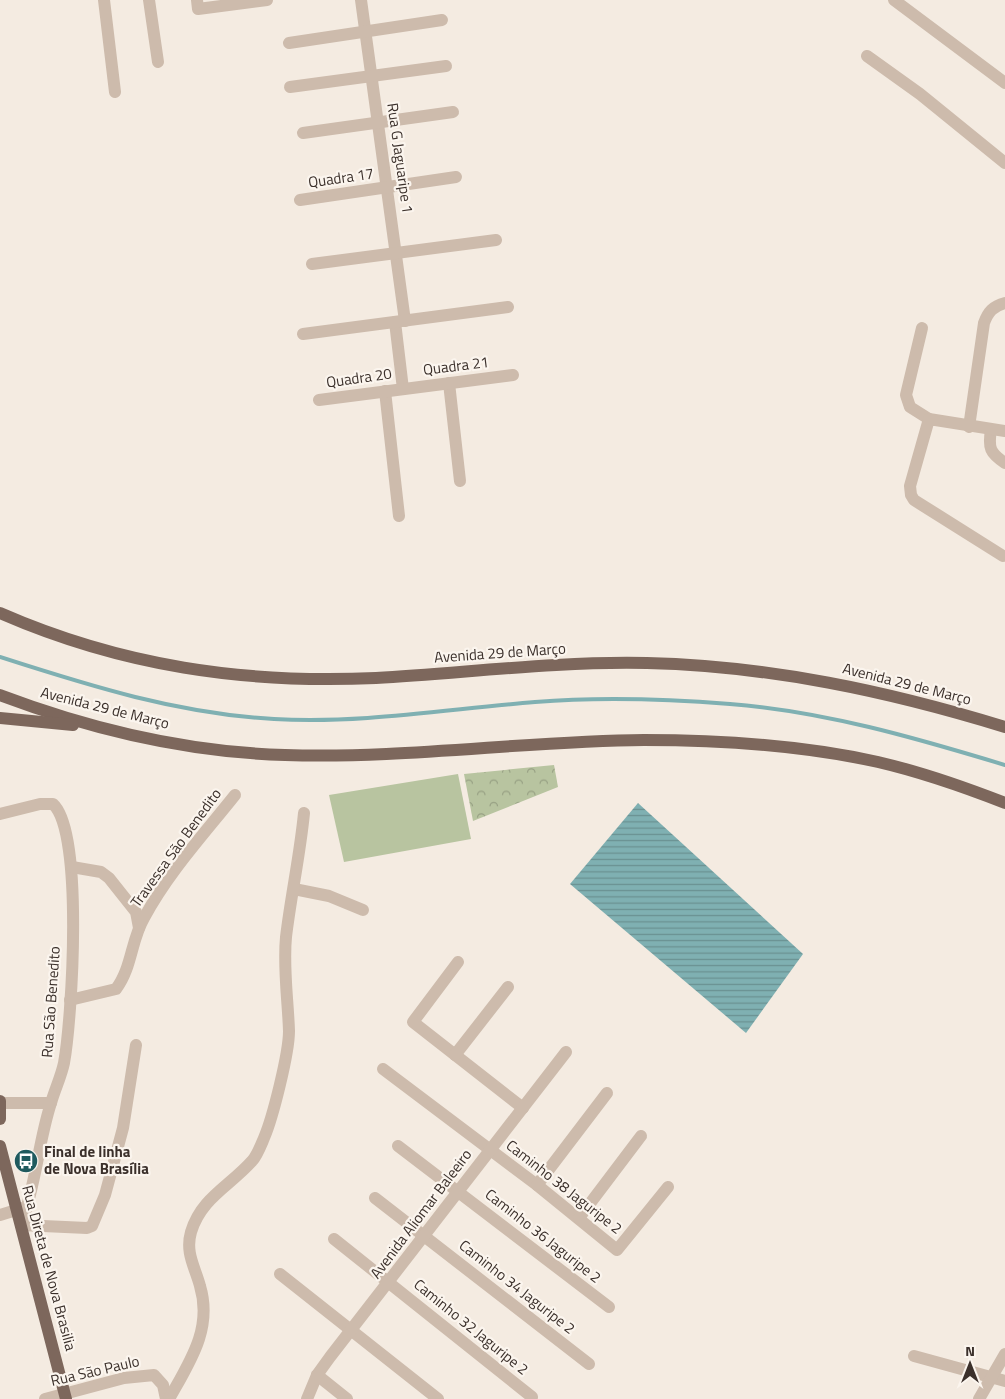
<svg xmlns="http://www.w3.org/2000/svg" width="1005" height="1399" viewBox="0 0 1005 1399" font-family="'Titillium Web',sans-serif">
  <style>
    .grass { fill: #b8c4a0 }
    .forest { fill: url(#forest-crowns) }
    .water { fill: url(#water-rules) }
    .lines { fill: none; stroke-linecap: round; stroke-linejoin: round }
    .stream { stroke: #7fb0b2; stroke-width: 4 }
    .minor { stroke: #cdbbac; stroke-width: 12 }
    .major { stroke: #7d675c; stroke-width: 12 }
    .labels { text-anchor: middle; stroke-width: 4.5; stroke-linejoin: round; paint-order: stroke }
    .street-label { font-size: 15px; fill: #3b302b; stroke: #fbf5ee }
    .poi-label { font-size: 15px; font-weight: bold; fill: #3b302b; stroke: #fbf5ee; text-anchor: start }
  </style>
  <defs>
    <pattern id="forest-crowns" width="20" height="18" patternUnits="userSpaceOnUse" patternTransform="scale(1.25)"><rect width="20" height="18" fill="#b8c4a0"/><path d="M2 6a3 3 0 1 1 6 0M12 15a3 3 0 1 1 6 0" fill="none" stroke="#97a083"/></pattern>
    <pattern id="water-rules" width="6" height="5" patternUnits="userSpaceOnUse" patternTransform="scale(1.25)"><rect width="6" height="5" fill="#7fb0b2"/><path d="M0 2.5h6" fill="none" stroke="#699091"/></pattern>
  </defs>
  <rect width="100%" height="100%" fill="#f4ebe1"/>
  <path class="grass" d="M 458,774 L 471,839 L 344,862 L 329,795 Z"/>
  <path class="forest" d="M 554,765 L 558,787 L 473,821 L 464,774 Z"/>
  <path class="water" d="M 638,803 L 803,954 L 746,1033 L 570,884 Z"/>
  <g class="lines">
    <path class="stream" d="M 0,657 C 90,686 179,714 274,719 C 362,724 448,709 535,702 C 598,697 667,699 730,704 C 823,711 916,738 1005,765"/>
    <g class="minor">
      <path d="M 104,0 L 115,92"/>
      <path d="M 149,0 L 158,62"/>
      <path d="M 197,0 L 198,9 L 267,0"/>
      <path d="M 361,0 L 405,321"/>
      <path d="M 894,0 L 1005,83"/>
      <path d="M 289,43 L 442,20"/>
      <path d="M 867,56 L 920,94 L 1005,163"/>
      <path d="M 290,87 L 446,66"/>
      <path d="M 303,133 L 453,112"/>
      <path d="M 300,200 L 456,177"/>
      <path d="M 312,264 L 496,240"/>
      <path d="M 395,322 L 403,389"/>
      <path d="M 922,328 L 906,395 L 910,407 L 929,419"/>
      <path d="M 303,334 L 508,307"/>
      <path d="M 449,383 L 460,481"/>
      <path d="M 385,391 L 399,516"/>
      <path d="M 319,400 L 513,375"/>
      <path d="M 969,427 L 984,323 C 988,312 993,306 1005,303"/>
      <path d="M 991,430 C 988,448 990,453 1005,463"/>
      <path d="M 1003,556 L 914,500 L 911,495 L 910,486 L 929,419 L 1005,431"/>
      <path d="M 0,814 L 40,804 L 53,804 C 84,832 72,1019 64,1063 C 61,1077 55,1089 51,1103 C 38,1143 36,1185 21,1225 L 87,1228 L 92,1226 L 105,1195 L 123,1128 L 136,1045"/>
      <path d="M 72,867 L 101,872 L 109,878 L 136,912 L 139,928"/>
      <path d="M 294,889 L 329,896 L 363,910"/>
      <path d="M 458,962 L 413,1022 L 523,1108"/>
      <path d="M 70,1000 L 116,989 C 132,968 131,940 144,918 C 168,873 204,834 235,795"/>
      <path d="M 455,1055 L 508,987"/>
      <path d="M 383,1069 L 537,1185 L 617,1250 L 668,1187"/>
      <path d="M 0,1103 L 51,1103"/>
      <path d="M 398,1146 L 609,1307"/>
      <path d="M 537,1185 L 607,1093"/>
      <path d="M 375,1198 L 589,1364"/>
      <path d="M 0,1215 L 26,1207"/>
      <path d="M 579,1218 L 641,1136"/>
      <path d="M 334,1239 L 532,1397"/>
      <path d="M 280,1274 L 438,1399"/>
      <path d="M 914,1356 L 1005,1381"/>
      <path d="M 317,1375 L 347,1399"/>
      <path d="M 45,1399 L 124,1378 L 154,1375 L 163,1385 L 166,1399"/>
      <path d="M 169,1399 C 189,1363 213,1329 200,1286 C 195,1267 185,1253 191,1232 C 201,1198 230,1186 252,1161 C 257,1156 261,1145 264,1138 C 273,1117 289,1053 289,1031 C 288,1000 283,968 286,937 C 291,895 300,855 304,813"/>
      <path d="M 307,1399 L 317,1375 L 330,1357 L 566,1052"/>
      <path d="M 979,1399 L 1005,1354"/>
    </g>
    <g class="major">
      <path d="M 0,613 C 121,666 244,684 376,678 C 466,673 556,661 647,663 C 770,666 888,691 1005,727"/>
      <path d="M 0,695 C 90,729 188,752 285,755 C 405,759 524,741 644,740 C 722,740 802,745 878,762 C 921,772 964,787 1005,803"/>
      <path d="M 0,718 L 73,725"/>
      <path d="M 0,1101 L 0,1119"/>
      <path d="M 0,1146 L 66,1399"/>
    </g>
  </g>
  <defs>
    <g id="bus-disc" transform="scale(1.25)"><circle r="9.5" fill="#1f5a5e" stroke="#fbf5ee"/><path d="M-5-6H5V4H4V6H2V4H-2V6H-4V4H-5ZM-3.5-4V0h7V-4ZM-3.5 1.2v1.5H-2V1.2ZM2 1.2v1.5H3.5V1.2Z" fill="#fff"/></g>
  </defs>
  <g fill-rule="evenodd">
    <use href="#bus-disc" x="26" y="1161"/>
  </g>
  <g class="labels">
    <g class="street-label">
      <text transform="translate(400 158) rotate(82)" y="5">Rua G Jaguaripe 1</text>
      <text transform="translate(341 178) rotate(-8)" y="5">Quadra 17</text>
      <text transform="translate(456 366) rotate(-7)" y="5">Quadra 21</text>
      <text transform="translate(359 378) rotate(-8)" y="5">Quadra 20</text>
      <text transform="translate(500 653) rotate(-4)" y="5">Avenida 29 de Março</text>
      <text transform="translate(907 684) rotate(14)" y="5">Avenida 29 de Março</text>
      <text transform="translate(105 708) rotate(14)" y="5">Avenida 29 de Março</text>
      <text transform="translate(176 848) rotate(-54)" y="5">Travessa São Benedito</text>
      <text transform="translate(51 1002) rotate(-86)" y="5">Rua São Benedito</text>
      <text transform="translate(564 1187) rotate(38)" y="5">Caminho 38 Jaguripe 2</text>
      <text transform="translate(421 1214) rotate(-53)" y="5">Avenida Aliomar Baleeiro</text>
      <text transform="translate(543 1236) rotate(38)" y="5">Caminho 36 Jaguripe 2</text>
      <text transform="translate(49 1268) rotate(75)" y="5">Rua Direta de Nova Brasilia</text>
      <text transform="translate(517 1287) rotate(38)" y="5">Caminho 34 Jaguripe 2</text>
      <text transform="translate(471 1327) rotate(39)" y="5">Caminho 32 Jaguripe 2</text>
      <text transform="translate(95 1371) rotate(-13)" y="5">Rua São Paulo</text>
    </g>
    <g class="poi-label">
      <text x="44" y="1157">Final de linha<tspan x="44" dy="17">de Nova Brasília</tspan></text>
    </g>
  </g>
  <g transform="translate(970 1364)" stroke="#fbf5ee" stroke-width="4" paint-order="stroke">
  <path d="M0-4L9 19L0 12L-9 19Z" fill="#3b302b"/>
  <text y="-8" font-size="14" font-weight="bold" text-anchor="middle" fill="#3b302b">N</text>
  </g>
</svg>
